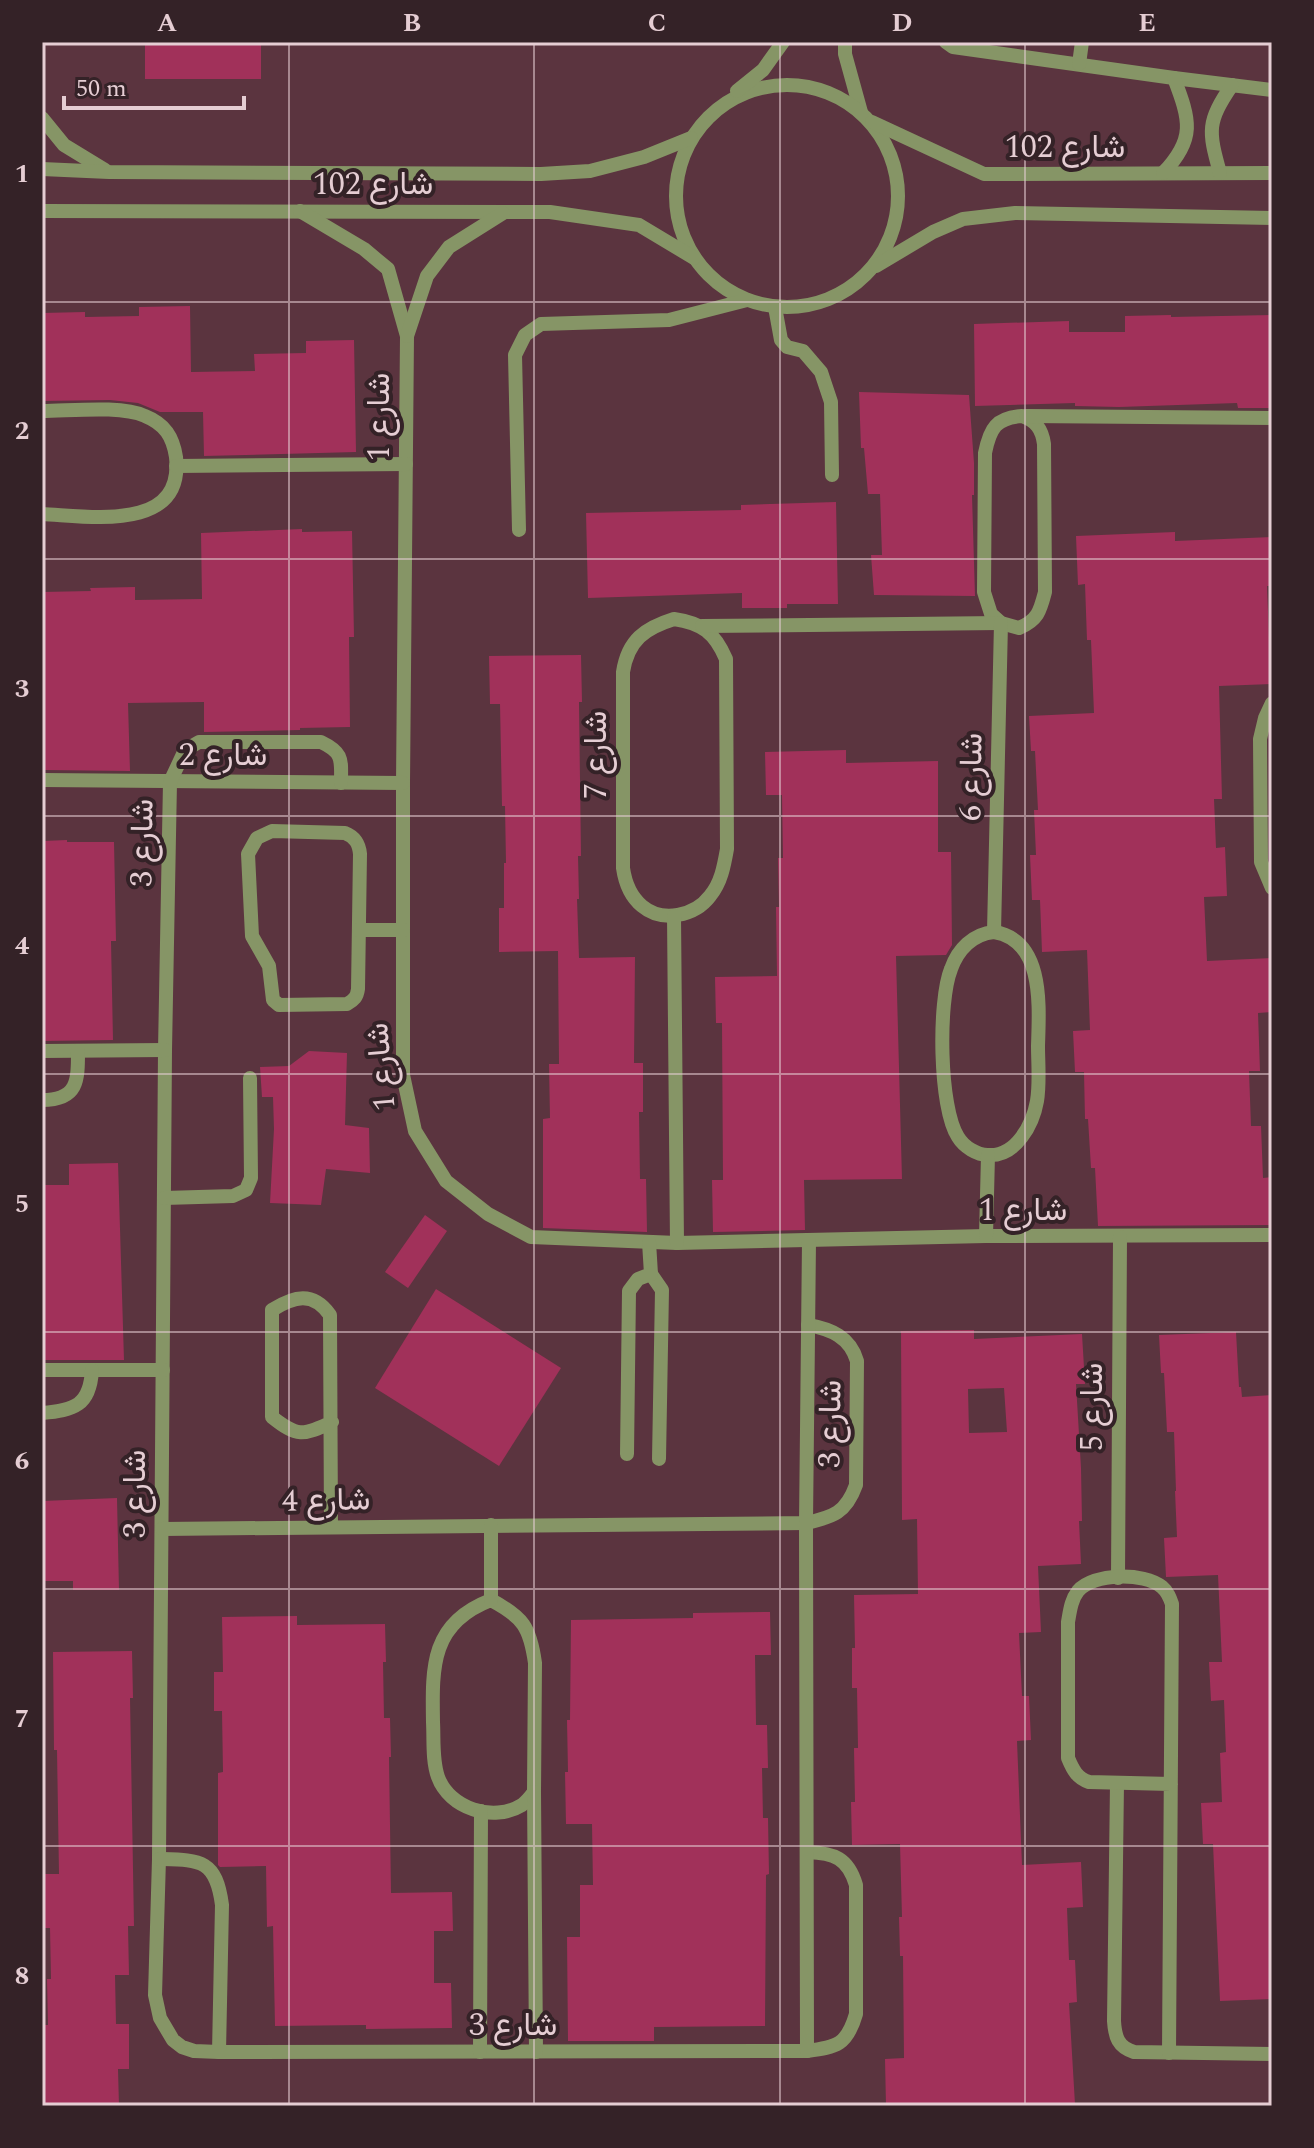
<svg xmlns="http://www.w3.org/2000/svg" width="1314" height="2148" viewBox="0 0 1314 2148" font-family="Spectral,Vazirmatn,serif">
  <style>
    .building { fill: #a1315a; fill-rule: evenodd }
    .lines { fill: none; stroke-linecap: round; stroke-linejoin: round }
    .minor { stroke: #869566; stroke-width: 14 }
    .grid { fill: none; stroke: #e5cdd3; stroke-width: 2; stroke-opacity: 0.55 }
    .labels { text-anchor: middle; stroke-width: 8; stroke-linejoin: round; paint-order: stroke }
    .street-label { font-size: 32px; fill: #e5cdd3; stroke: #342227 }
    .neatline { fill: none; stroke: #e5cdd3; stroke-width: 3 }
    .grid-label { font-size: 26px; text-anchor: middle; font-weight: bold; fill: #e5cdd3 }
  </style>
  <rect width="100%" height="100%" fill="#5b343f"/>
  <g class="building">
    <rect x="145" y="42" width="116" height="37"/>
    <path d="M 190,306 L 191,372 L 255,371 L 254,354 L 306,353 L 306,341 L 354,340 L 356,452 L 204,456 L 203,412 L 160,412 L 138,403 L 110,400 L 42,401 L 42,313 L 85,312 L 85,317 L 139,316 L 139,307 Z"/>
    <path d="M 1171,315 L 1171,317 L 1272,315 L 1272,408 L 1238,408 L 1237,403 L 1119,407 L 1075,406 L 1075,403 L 975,406 L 974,324 L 1069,321 L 1069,332 L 1125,332 L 1125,316 Z"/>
    <path d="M 859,392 L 969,395 L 974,463 L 974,495 L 972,495 L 975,596 L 874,595 L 871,555 L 882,555 L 880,494 L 868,494 L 864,448 L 861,448 Z"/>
    <path d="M 836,502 L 838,604 L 787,604 L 787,608 L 742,608 L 742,593 L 588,598 L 586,513 L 741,510 L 741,505 Z"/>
    <path d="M 302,529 L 302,532 L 352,531 L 354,637 L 349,637 L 350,727 L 300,728 L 300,730 L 204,732 L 204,702 L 128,703 L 130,771 L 45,770 L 44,686 L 42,686 L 42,592 L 91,591 L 90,588 L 135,587 L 135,600 L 202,599 L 201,533 Z"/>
    <path d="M 1175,532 L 1175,541 L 1272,537 L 1272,586 L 1267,586 L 1269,637 L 1272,637 L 1272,684 L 1219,686 L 1222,799 L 1214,799 L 1216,848 L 1225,847 L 1227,896 L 1204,897 L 1207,961 L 1272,958 L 1272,1012 L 1258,1013 L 1260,1071 L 1249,1071 L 1251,1126 L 1261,1126 L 1263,1178 L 1272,1177 L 1272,1225 L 1098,1226 L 1095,1168 L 1091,1168 L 1088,1119 L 1085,1119 L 1084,1072 L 1075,1072 L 1073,1031 L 1090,1030 L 1087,950 L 1042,952 L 1040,900 L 1032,900 L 1030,855 L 1036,855 L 1034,810 L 1038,810 L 1035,751 L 1031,751 L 1029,716 L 1094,713 L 1091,640 L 1087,640 L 1085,584 L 1078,585 L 1076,536 Z"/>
    <path d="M 581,655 L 582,702 L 579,702 L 581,856 L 578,856 L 579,899 L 577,899 L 579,958 L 635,957 L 634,1063 L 643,1063 L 643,1112 L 639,1112 L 640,1179 L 646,1179 L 647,1232 L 543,1228 L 543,1119 L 550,1118 L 549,1064 L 559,1064 L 558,951 L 499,952 L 499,908 L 504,908 L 504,863 L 506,863 L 505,806 L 502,806 L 500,704 L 490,704 L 489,656 Z"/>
    <path d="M 846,750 L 846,763 L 938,761 L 938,852 L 951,852 L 952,945 L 946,955 L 896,956 L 902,1179 L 804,1180 L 805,1230 L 713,1232 L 712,1180 L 723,1180 L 722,1023 L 716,1023 L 715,977 L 777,976 L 776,907 L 779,907 L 778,858 L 783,858 L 782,795 L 766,795 L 765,752 Z"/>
    <path d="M 67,840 L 67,842 L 114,842 L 116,941 L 111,941 L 113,1040 L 42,1041 L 42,841 Z"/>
    <path d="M 309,1051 L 347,1053 L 345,1125 L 369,1128 L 370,1173 L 326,1169 L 321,1205 L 270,1203 L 274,1129 L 273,1097 L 262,1097 L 260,1067 L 289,1066 Z"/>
    <path d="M 118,1163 L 124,1360 L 42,1360 L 42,1185 L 69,1185 L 69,1164 Z"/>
    <path d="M 425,1215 L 447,1231 L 408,1288 L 385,1272 Z"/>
    <path d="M 436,1289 L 561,1368 L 499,1466 L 375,1388 Z"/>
    <path d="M 974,1330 L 974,1339 L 1082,1334 L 1085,1384 L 1076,1384 L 1081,1468 L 1082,1521 L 1079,1521 L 1081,1564 L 1038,1566 L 1041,1632 L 1019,1633 L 1022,1696 L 1029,1696 L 1031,1740 L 1017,1741 L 1022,1865 L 1081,1862 L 1083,1907 L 1067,1908 L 1069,1960 L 1075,1960 L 1077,2002 L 1069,2003 L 1075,2104 L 886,2106 L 885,2059 L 904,2058 L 903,1956 L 900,1956 L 899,1917 L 902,1917 L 900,1844 L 852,1845 L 851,1802 L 855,1802 L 854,1748 L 858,1748 L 857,1688 L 852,1688 L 852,1648 L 855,1648 L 854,1595 L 918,1594 L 917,1519 L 902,1520 L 901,1331 ZM 1004,1388 L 1007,1432 L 969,1433 L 968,1389 Z"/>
    <path d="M 1236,1332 L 1239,1387 L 1241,1387 L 1242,1397 L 1272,1395 L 1272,1999 L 1220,2001 L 1213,1844 L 1203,1844 L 1201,1803 L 1222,1802 L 1220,1753 L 1226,1752 L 1224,1700 L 1211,1701 L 1209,1662 L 1222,1662 L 1218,1575 L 1166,1577 L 1164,1538 L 1177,1537 L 1175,1491 L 1176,1491 L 1174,1432 L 1167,1432 L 1164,1373 L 1161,1373 L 1159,1335 Z"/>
    <path d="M 117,1498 L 119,1590 L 73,1590 L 73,1581 L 42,1581 L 42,1501 Z"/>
    <path d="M 770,1612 L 771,1655 L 755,1655 L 756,1725 L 767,1725 L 768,1768 L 762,1768 L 763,1818 L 768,1818 L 769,1874 L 766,1875 L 765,2026 L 654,2027 L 654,2041 L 568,2041 L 567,1937 L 580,1937 L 580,1885 L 593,1885 L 592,1824 L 566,1824 L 565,1772 L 568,1772 L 567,1720 L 570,1720 L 571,1620 L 693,1618 L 693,1613 Z"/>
    <path d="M 297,1616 L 297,1625 L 385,1624 L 386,1662 L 383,1662 L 384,1718 L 390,1718 L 391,1757 L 389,1757 L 391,1893 L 452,1892 L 453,1931 L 434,1931 L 434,1983 L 451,1983 L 452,2028 L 366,2029 L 366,2025 L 275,2026 L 273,1926 L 267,1927 L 266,1866 L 220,1867 L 218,1865 L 218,1773 L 223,1772 L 222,1711 L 214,1711 L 214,1672 L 223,1672 L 222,1617 Z"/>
    <path d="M 132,1651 L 133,1698 L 130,1698 L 134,1926 L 128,1926 L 129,1975 L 115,1975 L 116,2024 L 129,2024 L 129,2069 L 118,2069 L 119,2106 L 42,2106 L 43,2025 L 48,2025 L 47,1979 L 51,1979 L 50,1928 L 42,1928 L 42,1874 L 59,1874 L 57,1750 L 54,1750 L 53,1652 Z"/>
  </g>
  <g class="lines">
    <g class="minor">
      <path d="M 845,42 L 845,54 L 861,112"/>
      <path d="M 946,42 L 953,47 L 1174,78 L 1272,90"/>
      <path d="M 1079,64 L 1082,42"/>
      <circle cx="787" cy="196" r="111"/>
      <path d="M 737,91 L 763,70 L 783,42"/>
      <path d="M 42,118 L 64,145 L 105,170"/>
      <path d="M 872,122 L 984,174 L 1272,173"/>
      <path d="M 42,169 L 109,172 L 541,174 L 590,171 L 644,157 L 691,138"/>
      <path d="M 1163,173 C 1196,139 1190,120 1174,78"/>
      <path d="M 1220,173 C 1208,130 1207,122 1232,85"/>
      <path d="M 42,211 L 550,212 L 639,225 L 694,258"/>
      <path d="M 300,211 L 364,249 L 388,269 L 407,336 L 403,783 L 403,1075 L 415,1131 L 446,1181 L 488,1214 L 531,1237 L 677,1243 L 986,1236 L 1272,1235"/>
      <path d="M 876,266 L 933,232 L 963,219 L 1015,213 L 1272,218"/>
      <path d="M 775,307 L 781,340 L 787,347 L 803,351 L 821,372 L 831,402 L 832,475"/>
      <path d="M 407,336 L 427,276 L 449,247 L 503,213"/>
      <path d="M 42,411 C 70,411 121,405 145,416 C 165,424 173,437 176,457 C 184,533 89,516 42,514"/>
      <path d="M 1022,416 C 1036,421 1042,429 1044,444 L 1045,592 C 1040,611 1038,620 1019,628 L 1001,623 L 991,614 L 984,592 L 985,453 C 990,428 996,418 1022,416 Z"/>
      <path d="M 1026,416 L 1272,418"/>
      <path d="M 176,466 L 406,464"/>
      <path d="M 519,530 L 515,355 L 525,335 L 541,324 L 669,320 L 747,300"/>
      <path d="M 674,619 C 702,623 715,633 726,659 L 727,849 C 724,866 721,883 710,896 C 695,916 662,923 642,906 C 630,896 625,882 623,868 L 623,672 C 628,640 645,628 674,619 Z"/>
      <path d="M 702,626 L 1001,623"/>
      <path d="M 1272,703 L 1265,718 L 1260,739 L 1261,862 L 1272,888"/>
      <path d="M 42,780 L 403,783"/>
      <path d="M 341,783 C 341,760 344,753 321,742 L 199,742 L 185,750 L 170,782 L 165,1050 L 159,1859 L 155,1995 L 160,2018 L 173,2040 L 182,2047 L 194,2051 L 219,2052 L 807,2051 C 837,2047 847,2045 856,2014 L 856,1885 C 848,1858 834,1853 808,1852"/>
      <path d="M 272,831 L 345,833 C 355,837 359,843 360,854 L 358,989 C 357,997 354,1000 347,1004 L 279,1005 L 273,1000 L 269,966 L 252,936 L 248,854 L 257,838 Z"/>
      <path d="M 674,916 L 677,1243"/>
      <path d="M 359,930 L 403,930"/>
      <path d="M 994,932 C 1045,940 1039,1008 1038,1046 C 1038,1063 1040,1083 1037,1101 C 1033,1124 1016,1157 988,1155 C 977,1155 964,1147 958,1137 C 939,1108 938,1001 951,969 C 958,949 973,934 994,932 Z"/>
      <path d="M 994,932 L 1001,623"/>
      <path d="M 42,1051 L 165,1050"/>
      <path d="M 42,1100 C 78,1100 78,1081 78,1051"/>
      <path d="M 164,1198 L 233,1196 L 246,1190 L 251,1178 L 250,1078"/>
      <path d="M 986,1236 L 988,1155"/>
      <path d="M 651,1274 L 662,1290 L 659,1459"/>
      <path d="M 42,1370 L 163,1370"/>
      <path d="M 42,1413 C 74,1410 90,1406 92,1370"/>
      <path d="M 627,1454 L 629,1291 L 638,1279 L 651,1274 L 649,1242"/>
      <path d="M 331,1527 L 330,1315 C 313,1291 294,1296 272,1310 L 272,1417 C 297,1437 303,1436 332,1422"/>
      <path d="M 162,1529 L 806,1523 C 833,1517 846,1513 856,1485 L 857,1361 C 850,1337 831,1329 808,1325"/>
      <path d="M 1118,1578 L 1120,1237"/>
      <path d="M 491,1600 C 523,1617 530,1627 535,1663 L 534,1792 C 531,1796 526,1802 522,1805 C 493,1823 449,1808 438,1777 C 432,1760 434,1740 433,1722 C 432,1666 431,1623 491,1600 Z"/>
      <path d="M 491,1600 L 491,1525"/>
      <path d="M 1117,1783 L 1114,2021 C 1115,2037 1118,2047 1134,2052 L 1272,2054"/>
      <path d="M 534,1792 L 536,2052"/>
      <path d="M 159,1859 C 200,1860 216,1859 222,1905 L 219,2052"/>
      <path d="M 807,2051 L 806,1523 L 809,1241"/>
      <path d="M 480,2052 L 481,1811"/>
      <path d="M 1169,2053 L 1172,1604 C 1170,1598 1168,1592 1162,1587 C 1144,1572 1093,1573 1078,1591 C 1071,1600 1070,1611 1068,1622 L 1068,1758 C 1073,1770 1077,1778 1089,1782 L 1171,1784"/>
    </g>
  </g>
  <path class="grid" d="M 289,42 L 289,2106M 534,42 L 534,2106M 780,42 L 780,2106M 1025,42 L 1025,2106M 42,302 L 1272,302M 42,559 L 1272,559M 42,816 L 1272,816M 42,1074 L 1272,1074M 42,1332 L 1272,1332M 42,1589 L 1272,1589M 42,1846 L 1272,1846"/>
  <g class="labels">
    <g class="street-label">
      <text x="1065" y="157">شارع 102</text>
      <text x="373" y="194">شارع 102</text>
      <text transform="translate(378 417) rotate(-90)" y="11">شارع 1</text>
      <text x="223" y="765">شارع 2</text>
      <text transform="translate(595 755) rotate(-90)" y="11">شارع 7</text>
      <text transform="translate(970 777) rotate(-89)" y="11">شارع 6</text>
      <text transform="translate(141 843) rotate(-89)" y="11">شارع 3</text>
      <text transform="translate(380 1067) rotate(-95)" y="11">شارع 1</text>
      <text x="1023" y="1220">شارع 1</text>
      <text transform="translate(1091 1407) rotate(-90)" y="11">شارع 5</text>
      <text transform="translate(829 1424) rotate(-89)" y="11">شارع 3</text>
      <text transform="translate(134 1494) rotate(-90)" y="11">شارع 3</text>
      <text transform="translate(326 1499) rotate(-1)" y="11">شارع 4</text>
      <text x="513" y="2035">شارع 3</text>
    </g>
  </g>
  <rect width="1314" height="2148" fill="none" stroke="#342227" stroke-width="88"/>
  <path d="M64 96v12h180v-12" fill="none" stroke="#e5cdd3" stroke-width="4"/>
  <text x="76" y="96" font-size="24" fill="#e5cdd3" stroke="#342227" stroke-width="6" paint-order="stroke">50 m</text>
  <rect x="44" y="44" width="1226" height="2060" class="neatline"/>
  <g class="grid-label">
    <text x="167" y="31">A</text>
    <text x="412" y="31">B</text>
    <text x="657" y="31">C</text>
    <text x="902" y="31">D</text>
    <text x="1147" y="31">E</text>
    <text x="22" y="182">1</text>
    <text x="22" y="439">2</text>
    <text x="22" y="697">3</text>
    <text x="22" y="954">4</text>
    <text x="22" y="1212">5</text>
    <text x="22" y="1469">6</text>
    <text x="22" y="1727">7</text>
    <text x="22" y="1984">8</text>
  </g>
</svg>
